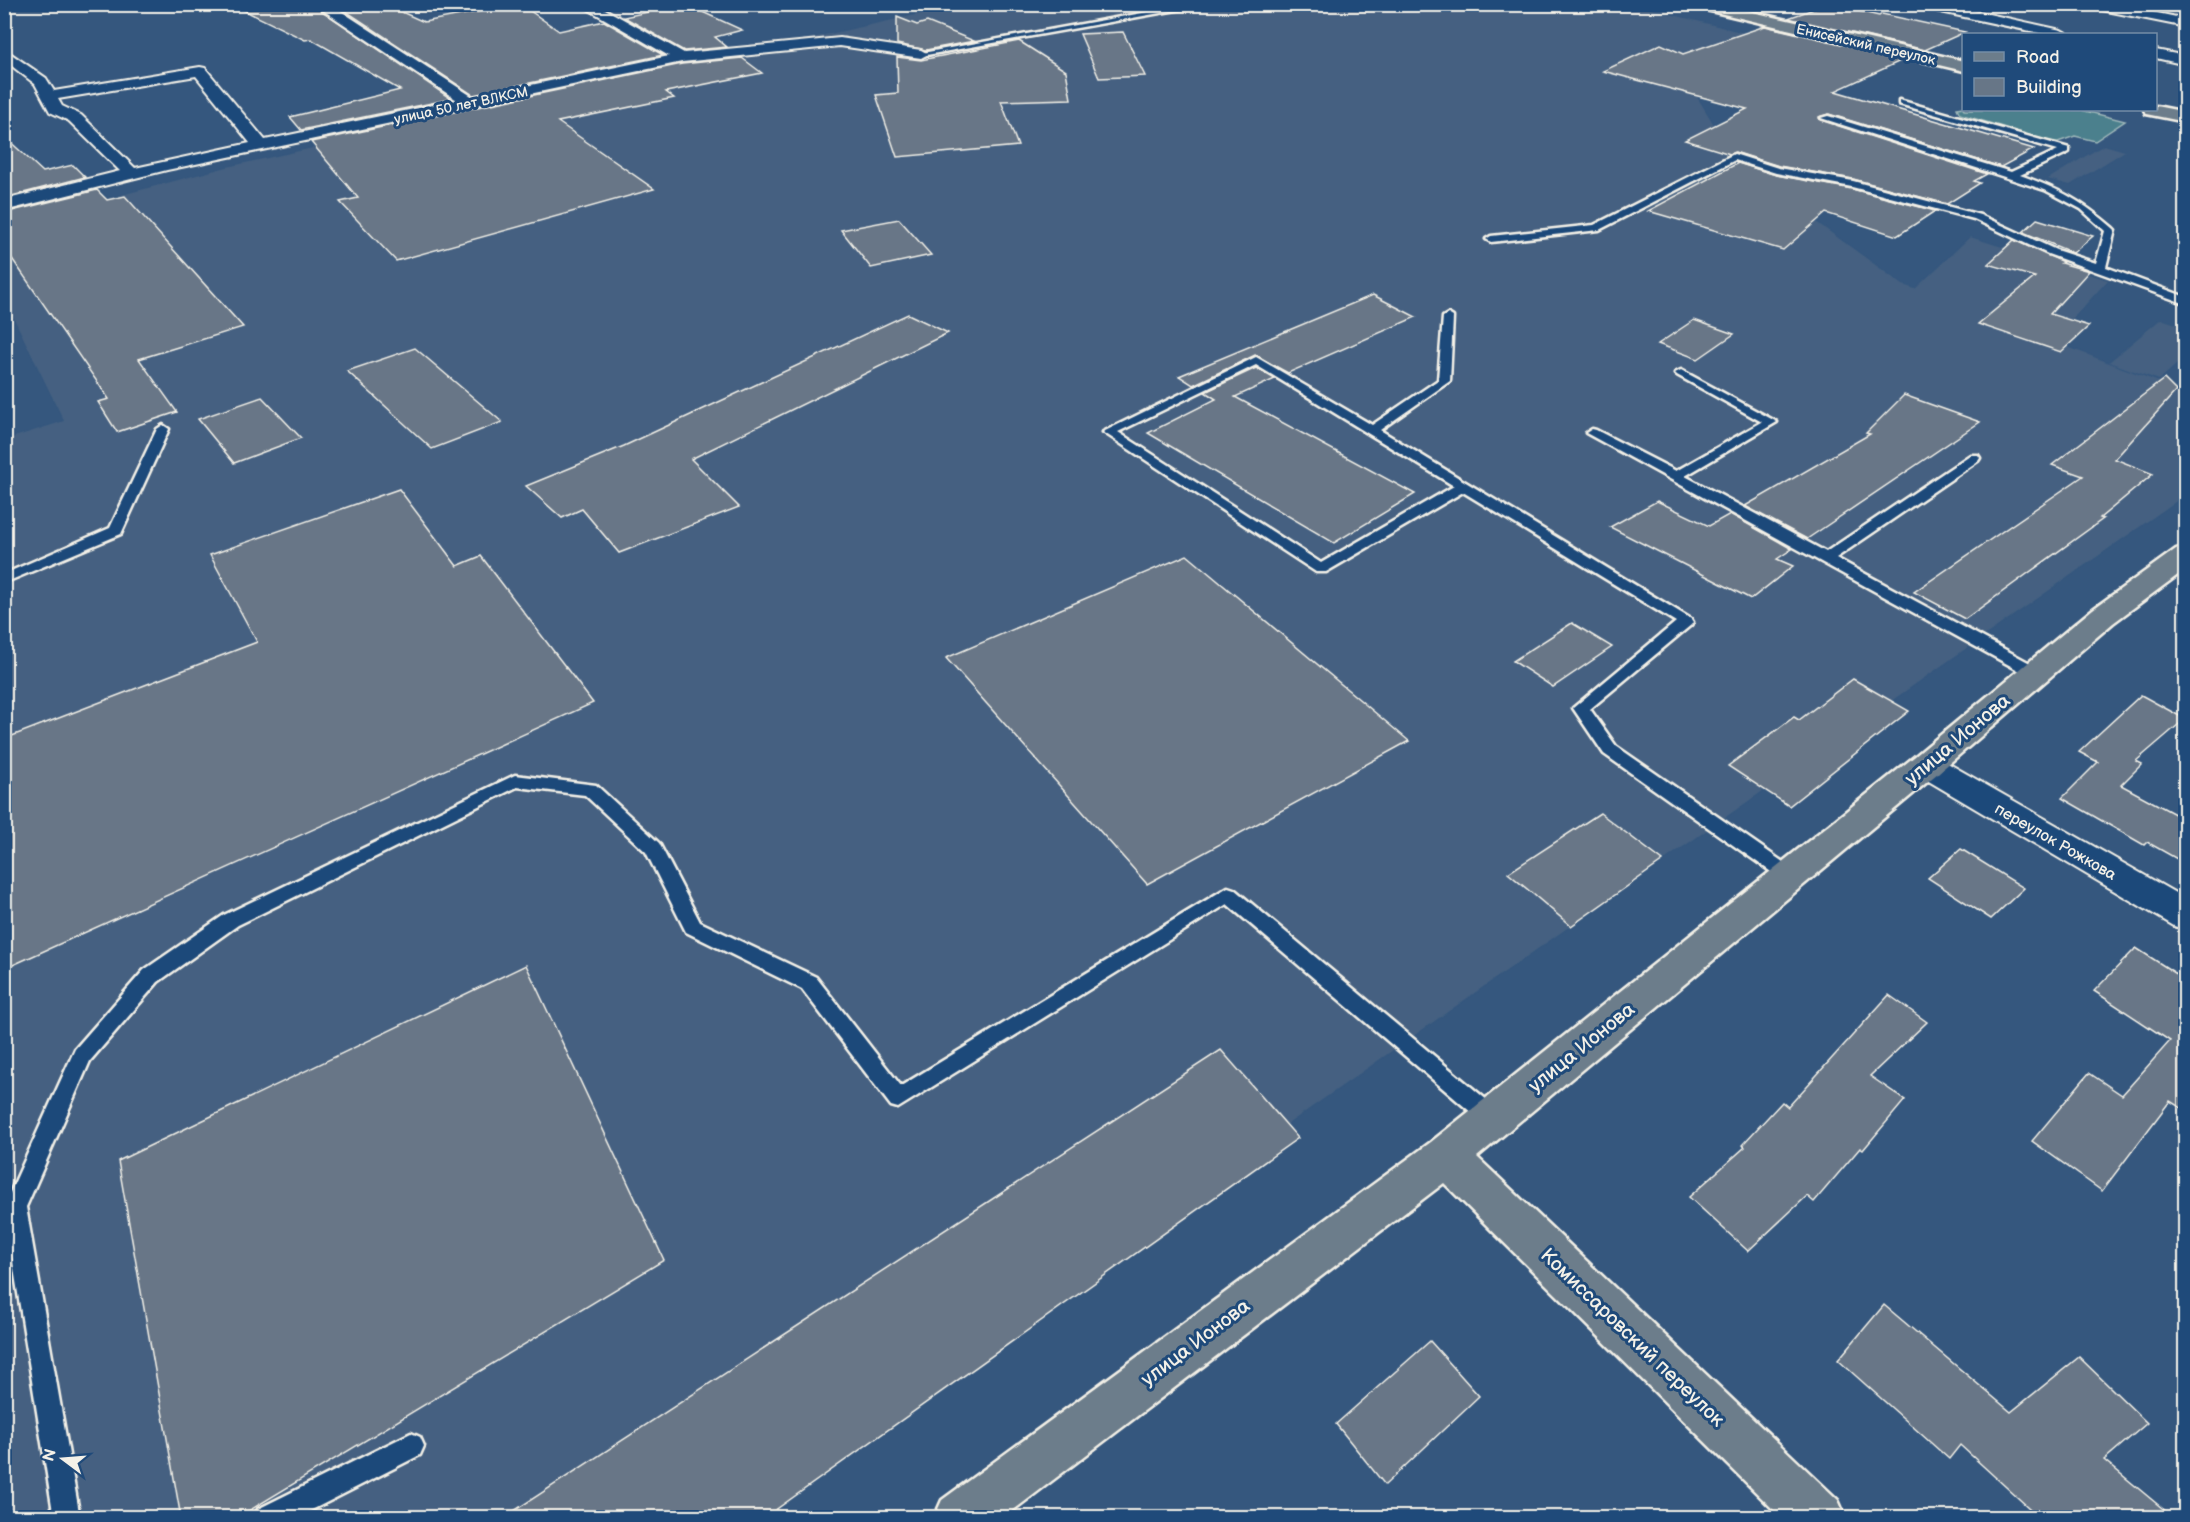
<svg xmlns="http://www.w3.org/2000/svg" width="2190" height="1522" viewBox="0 0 2190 1522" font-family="'Balsamiq Sans',sans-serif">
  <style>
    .built { fill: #446081 }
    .green { fill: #4b808d; stroke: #a0b8ba; stroke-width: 1.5 }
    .building { fill: #677687; stroke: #f4f1e8; stroke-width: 1.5 }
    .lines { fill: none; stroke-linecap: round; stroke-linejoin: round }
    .service-casing { stroke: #f4f1e8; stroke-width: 5 }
    .minor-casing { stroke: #f4f1e8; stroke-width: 4 }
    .primary-casing { stroke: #f4f1e8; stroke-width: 5 }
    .service { fill: #1f4a7a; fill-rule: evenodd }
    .minor { fill: #1f4a7a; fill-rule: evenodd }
    .primary { fill: #6c7d8b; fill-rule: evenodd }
    .labels { text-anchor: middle; stroke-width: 6; stroke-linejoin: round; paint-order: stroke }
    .far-street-label { font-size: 14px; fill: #f4f1e8; stroke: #1f4a7a }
    .street-label { font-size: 16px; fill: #f4f1e8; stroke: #1f4a7a }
    .near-street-label { font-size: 20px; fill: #f4f1e8; stroke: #1f4a7a }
  </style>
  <rect width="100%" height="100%" fill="#35577e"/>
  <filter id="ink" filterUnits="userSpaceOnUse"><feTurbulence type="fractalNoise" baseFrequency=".0167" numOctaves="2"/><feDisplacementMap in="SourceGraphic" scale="12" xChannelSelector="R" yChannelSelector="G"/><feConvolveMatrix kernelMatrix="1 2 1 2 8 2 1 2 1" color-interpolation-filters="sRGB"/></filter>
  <g filter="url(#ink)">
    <g class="built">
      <path d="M 910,5 L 1634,5 L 1772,40 L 1685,77 L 1739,166 L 1903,285 L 1915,289 L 1970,237 L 2108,280 L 2052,341 L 2185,392 L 2185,495 L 727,1517 L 5,1517 L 5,440 L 64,421 L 5,300 L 5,226 L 227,167 L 929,12 Z"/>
      <path d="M 2104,145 L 2125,151 L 2070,185 L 2048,179 Z"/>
      <path d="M 2161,319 L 2185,327 L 2186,356 L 2159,380 L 2109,362 Z"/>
    </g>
    <path class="green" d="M 1963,107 L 1964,110 L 2081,110 L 2125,121 L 2095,141 L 2075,136 L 2058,142 L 2048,141 L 1960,114 L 1957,108 Z"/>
    <g class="building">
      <path d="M 231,4 L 312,4 L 451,99 L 301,130 L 290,117 L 400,90 L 311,39 L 305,40 Z"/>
      <path d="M 335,4 L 384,4 L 424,22 L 520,4 L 559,31 L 604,21 L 663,55 L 473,95 Z"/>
      <path d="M 685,4 L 742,30 L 715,37 L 727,47 L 684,51 L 624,17 Z"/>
      <path d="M 1828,4 L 1879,16 L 1882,14 L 1965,32 L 1925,50 L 1788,18 Z"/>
      <path d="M 897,17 L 917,25 L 927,22 L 974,41 L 926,50 L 897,44 Z"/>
      <path d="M 1765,26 L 1905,59 L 1835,91 L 2034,149 L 2001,167 L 1829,114 L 1819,117 L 1820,120 L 1987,174 L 1974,181 L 1980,183 L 1947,204 L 1853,179 L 1779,166 L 1735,152 L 1730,154 L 1685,140 L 1747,109 L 1603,71 L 1661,44 L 1683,54 Z"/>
      <path d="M 1123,32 L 1145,76 L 1099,78 L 1080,34 Z"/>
      <path d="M 1019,41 L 1066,71 L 1071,99 L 1001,101 L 1018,146 L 897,157 L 876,95 L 898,93 L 897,57 L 921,60 Z"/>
      <path d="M 742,58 L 762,73 L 666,92 L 674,98 L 558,122 L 654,189 L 396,261 L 340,202 L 358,198 L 311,142 L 682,64 Z"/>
      <path d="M 4,136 L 43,172 L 73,165 L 85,177 L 4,198 Z"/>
      <path d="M 1738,163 L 1776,175 L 1852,189 L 1935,211 L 1897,236 L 1826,213 L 1783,250 L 1648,211 Z"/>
      <path d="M 97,190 L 107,200 L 125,196 L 243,327 L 139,359 L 177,412 L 117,432 L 98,402 L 109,399 L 4,247 L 4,213 Z"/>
      <path d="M 899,219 L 931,255 L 871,268 L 841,230 Z"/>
      <path d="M 2037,219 L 2093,236 L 2073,253 L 2023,232 Z"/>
      <path d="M 2014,240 L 2063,262 L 2061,263 L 2089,271 L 2050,314 L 2089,326 L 2061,352 L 1978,324 L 2035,277 L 1988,264 Z"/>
      <path d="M 1373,295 L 1416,317 L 1288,373 L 1255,355 L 1193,385 L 1179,376 Z"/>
      <path d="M 908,314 L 948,333 L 691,459 L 739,507 L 619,553 L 582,509 L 562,518 L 526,486 L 624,446 Z"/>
      <path d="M 1694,320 L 1734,334 L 1698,359 L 1658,344 Z"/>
      <path d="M 415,348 L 502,422 L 432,449 L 347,371 Z"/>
      <path d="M 1256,368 L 1275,379 L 1235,397 L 1415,494 L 1334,543 L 1148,433 L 1216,399 L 1205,392 Z"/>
      <path d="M 2164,379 L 2176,391 L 2115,459 L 2153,474 L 2100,518 L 2103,519 L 1965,619 L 1914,592 L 2083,476 L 2052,465 Z"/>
      <path d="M 1904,395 L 1980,422 L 1807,539 L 1745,506 L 1870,434 L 1866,433 Z"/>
      <path d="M 262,397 L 301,438 L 234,463 L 198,419 Z"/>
      <path d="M 399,489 L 457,566 L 481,556 L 593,703 L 4,969 L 4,739 L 257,642 L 210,555 Z"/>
      <path d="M 1657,501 L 1709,526 L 1730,514 L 1792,549 L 1777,559 L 1793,566 L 1751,599 L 1610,527 Z"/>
      <path d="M 1187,555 L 1409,741 L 1147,884 L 946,658 Z"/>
      <path d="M 1572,623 L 1612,647 L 1553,687 L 1513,661 Z"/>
      <path d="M 1853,679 L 1909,711 L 1789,806 L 1728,766 L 1794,717 L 1799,720 Z"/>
      <path d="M 2141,695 L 2185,719 L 2136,761 L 2142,764 L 2121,785 L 2186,820 L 2186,864 L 2147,842 L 2144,845 L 2062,798 L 2098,762 L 2079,752 Z"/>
      <path d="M 1600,813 L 1663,861 L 1571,926 L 1508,873 Z"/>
      <path d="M 1961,849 L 2024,888 L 1991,919 L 1928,878 Z"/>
      <path d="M 2136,948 L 2186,980 L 2186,1111 L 2170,1101 L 2102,1191 L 2032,1141 L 2089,1073 L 2122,1095 L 2170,1041 L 2094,991 Z"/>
      <path d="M 526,965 L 664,1260 L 237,1518 L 181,1518 L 118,1161 Z"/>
      <path d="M 1889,995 L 1927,1022 L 1870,1076 L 1905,1100 L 1863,1150 L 1860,1148 L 1814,1202 L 1807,1196 L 1748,1251 L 1689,1197 L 1745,1147 L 1742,1145 L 1782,1102 L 1788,1107 Z"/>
      <path d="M 1221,1050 L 1298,1138 L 764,1518 L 503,1518 Z"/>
      <path d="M 1884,1305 L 2011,1412 L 2079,1357 L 2147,1423 L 2104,1460 L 2174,1518 L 2040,1518 L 1960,1445 L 1949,1459 L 1838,1360 Z"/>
      <path d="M 1430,1341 L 1479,1396 L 1385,1485 L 1336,1424 Z"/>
    </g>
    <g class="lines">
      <g class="service-casing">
        <g id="service">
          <path d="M 1192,4 L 1210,4 L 921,56 L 917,54 Z"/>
          <path d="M 1899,100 L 2069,148 L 2069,152 L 2020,175 C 2059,189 2082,201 2113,228 L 2115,230 L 2106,267 L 2186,297 L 2186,304 L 2048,254 L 1974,219 L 1852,187 L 1776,173 L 1735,160 L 1599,230 L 1491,242 L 1486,239 L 1491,236 L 1594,225 L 1734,154 L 1778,168 L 1853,181 L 1980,215 L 2056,250 L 2096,263 L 2105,231 L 2081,209 L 2045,190 L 1821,118 L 1828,116 L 2011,172 L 2058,150 L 1899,104 Z"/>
          <path d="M 1448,314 L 1453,317 L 1450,381 L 1380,430 L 1691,619 L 1693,622 L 1691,625 L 1590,709 L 1616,746 L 1796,871 L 1799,876 L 1796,881 L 1790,883 L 1784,881 L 1604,754 L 1573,708 L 1676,622 L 1463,492 L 1326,572 L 1316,572 L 1103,432 L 1256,357 L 1372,425 L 1438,380 L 1443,317 ZM 1256,365 L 1454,486 L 1321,563 L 1118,432 Z"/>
          <path d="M 1681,370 L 1777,422 L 1685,476 L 1826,552 L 1970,455 L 1978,455 L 1980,458 L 1978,461 L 1836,558 L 2041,669 L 2044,673 L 2041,677 L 2031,677 L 1586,433 L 1592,429 L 1596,430 L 1676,471 L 1762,422 L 1677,375 L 1675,373 Z"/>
          <path d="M 163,425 L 169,429 L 121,534 L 4,583 L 4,574 L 110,528 L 157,429 Z"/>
          <path d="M 515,775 L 596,785 L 659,843 L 700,922 L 816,977 L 901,1086 L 1228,887 L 1234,889 L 1500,1111 L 1504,1118 L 1500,1125 L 1493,1128 L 1486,1125 L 1227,904 L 898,1108 L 891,1106 L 802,989 L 686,932 L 646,852 L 585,795 L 517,787 L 238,925 L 158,982 L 90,1061 L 26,1207 L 80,1518 L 54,1518 L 4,1206 L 75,1049 L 144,970 L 224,915 Z"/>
          <path d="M 411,1433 L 420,1437 L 424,1446 L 420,1455 L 296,1518 L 254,1518 L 258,1509 Z"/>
        </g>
      </g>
      <g class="minor-casing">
        <g id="minor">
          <path d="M 314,4 L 330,4 L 473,97 L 669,56 L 579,4 L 596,4 L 684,53 L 840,38 L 921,50 L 928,54 L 921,58 L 840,46 L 682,62 L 167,170 L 4,211 L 4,200 L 120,171 L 69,121 L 50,112 L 35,84 L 4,60 L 4,49 L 46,78 L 54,91 L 200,67 L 205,68 L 265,140 L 457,100 ZM 196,76 L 250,143 L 135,168 L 81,115 L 62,106 L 58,99 Z"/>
          <path d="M 1916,4 L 1943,4 L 2061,30 L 2068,34 L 2044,34 L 1922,8 Z"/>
          <path d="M 2086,4 L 2114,4 L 2186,19 L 2186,27 L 2092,8 Z"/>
          <path d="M 2156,50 L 2186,56 L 2186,65 L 2156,58 Z"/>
          <path d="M 1926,754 L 1937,757 L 2186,899 L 2186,930 L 2174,926 L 1915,773 L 1910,765 L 1915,757 Z"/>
        </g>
      </g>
      <g class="primary-casing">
        <g id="primary">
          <path d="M 1691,4 L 1718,4 L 1964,61 L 1964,71 L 1698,8 Z"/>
          <path d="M 2156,106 L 2186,112 L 2186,122 L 2146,114 L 2144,110 L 2156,110 Z"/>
          <path d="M 2186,547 L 2186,569 L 2113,623 L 1938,773 L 1477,1157 L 1838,1500 L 1846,1518 L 1782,1518 L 1444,1183 L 1003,1518 L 934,1518 L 942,1500 L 1431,1142 L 1914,757 L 2093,609 L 2176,549 Z"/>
        </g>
      </g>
      <use href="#service" class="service"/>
      <use href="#minor" class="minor"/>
      <use href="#primary" class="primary"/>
    </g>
  </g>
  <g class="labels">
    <g class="far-street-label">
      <text transform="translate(1866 44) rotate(13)" y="5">Енисейский переулок</text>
      <text transform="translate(461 105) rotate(-12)" y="5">улица 50 лет ВЛКСМ</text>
    </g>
    <g class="street-label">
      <text transform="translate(2056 841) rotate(30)" y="6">переулок Рожкова</text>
    </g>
    <g class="near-street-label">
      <text transform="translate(1957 739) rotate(-40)" y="7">улица Ионова</text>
      <text transform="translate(1581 1047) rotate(-39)" y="7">улица Ионова</text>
      <text transform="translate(1633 1337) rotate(44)" y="7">Комиссаровский переулок</text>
      <text transform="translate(1195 1342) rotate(-37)" y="7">улица Ионова</text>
    </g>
  </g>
  <rect width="2190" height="1522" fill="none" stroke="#1f4a7a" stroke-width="24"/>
  <rect x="12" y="12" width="2166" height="1498" fill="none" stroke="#f4f1e8" stroke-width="2" filter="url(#ink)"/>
  <rect x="1962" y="33" width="195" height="78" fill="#1f4a7a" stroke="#748da6" stroke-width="1.5"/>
  <rect x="1974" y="52" width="30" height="9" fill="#6c7d8b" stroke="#748da6" stroke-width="1.5"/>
  <text x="2016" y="63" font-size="18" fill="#f4f1e8">Road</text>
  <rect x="1974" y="78" width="30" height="18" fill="#677687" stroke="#748da6" stroke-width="1.5"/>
  <text x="2016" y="93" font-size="18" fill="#f4f1e8">Building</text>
  <g transform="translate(63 1459) rotate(286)" stroke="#1f4a7a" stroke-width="4.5" paint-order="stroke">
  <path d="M0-4.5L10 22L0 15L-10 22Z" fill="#f4f1e8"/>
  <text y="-9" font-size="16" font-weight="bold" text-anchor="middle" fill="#f4f1e8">N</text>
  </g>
</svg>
